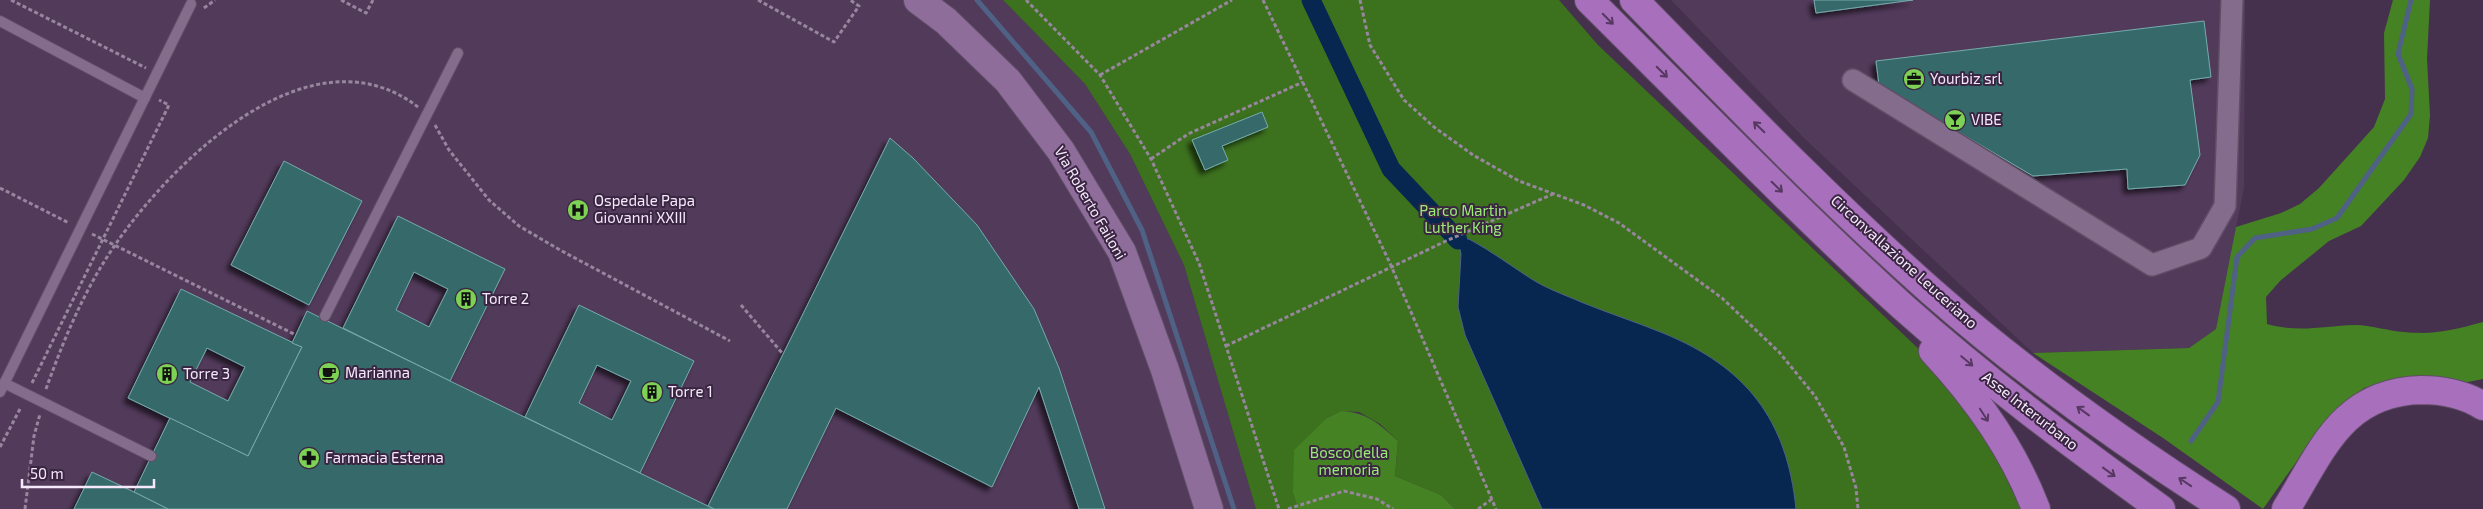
<svg xmlns="http://www.w3.org/2000/svg" width="2483" height="509" viewBox="0 0 2483 509" font-family="'Exo 2',sans-serif">
  <style>
    .built { fill: #523a5b }
    .green { fill: #3c711e }
    .forest { fill: #458223 }
    .water { fill: #072751; stroke: #4f6184 }
    .lines { fill: none; stroke-linecap: round; stroke-linejoin: round }
    .stream { stroke: #4f6184; stroke-width: 5 }
    .canal { stroke: #072751; stroke-width: 19 }
    .building { fill: #35696a; stroke: #76abac; fill-rule: evenodd; filter: url(#shadow) }
    .lane-casing { stroke: #604e66; stroke-width: 12 }
    .street-casing { stroke: #604e66; stroke-width: 24 }
    .secondary-casing { stroke: #604e66; stroke-width: 30 }
    .highway-casing { stroke: #604e66; stroke-width: 30 }
    .path { stroke: #97869e; stroke-width: 3; stroke-dasharray: 4 2.5; stroke-linecap: butt }
    .lane { stroke: #836c8c; stroke-width: 10 }
    .street { stroke: #836c8c; stroke-width: 21 }
    .secondary { stroke: #8e6d9b; stroke-width: 28 }
    .highway { stroke: #a86fbd; stroke-width: 28 }
    .oneway { stroke: #563861 }
    .labels { text-anchor: middle; stroke-width: 4; stroke-linejoin: round; paint-order: stroke }
    .poi-label { font-size: 15px; fill: #f6e9fb; stroke: #3a2642; text-anchor: start }
    .street-label { font-size: 15px; fill: #f6e9fb; stroke: #3a2642 }
    .park-label { font-size: 15px; fill: #9bec76; stroke: #3a2642 }
  </style>
  <defs>
    <filter id="shadow"><feDropShadow dx="-4.5" dy="4.5" stdDeviation="2.5" flood-color="#0009"/></filter>
  </defs>
  <rect width="100%" height="100%" fill="#45304d"/>
  <g class="built">
    <path d="M 0,0 L 1003,0 L 1085,84 L 1130,154 L 1184,265 L 1256,509 L 0,509 Z"/>
    <path d="M 1671,0 L 2245,0 L 2244,188 L 2216,329 L 2189,348 L 2033,353 L 1804,138 Z"/>
  </g>
  <path class="green" d="M 1003,0 L 1559,0 L 1598,45 L 1942,371 L 1988,441 L 2021,509 L 1455,509 L 1441,495 L 1395,476 L 1398,441 L 1380,424 L 1359,412 L 1341,411 L 1327,418 L 1293,493 L 1298,509 L 1256,509 L 1184,265 L 1130,154 L 1085,84 Z"/>
  <g class="forest">
    <path d="M 2393,0 L 2430,0 L 2427,59 L 2430,115 L 2428,138 L 2420,157 L 2404,180 L 2361,226 L 2329,241 L 2280,281 L 2266,297 L 2267,324 C 2299,333 2323,326 2355,325 C 2371,325 2388,331 2404,332 C 2436,335 2453,330 2483,322 L 2483,379 L 2458,384 L 2385,382 L 2364,388 L 2323,424 L 2263,509 L 2163,438 L 2033,353 L 2189,348 L 2216,329 L 2236,227 L 2281,213 L 2300,204 L 2319,188 L 2374,127 L 2385,99 L 2384,33 Z"/>
    <path d="M 1341,411 C 1367,412 1379,424 1398,441 L 1395,476 L 1441,495 L 1455,509 L 1298,509 L 1293,493 L 1294,450 L 1327,418 Z"/>
  </g>
  <path class="water" d="M 1469,239 C 1491,251 1510,265 1530,278 C 1545,288 1565,295 1581,302 C 1608,313 1636,322 1663,333 C 1746,367 1787,419 1796,509 L 1542,509 L 1465,335 L 1458,307 L 1461,254 L 1458,240 Z"/>
  <g class="lines">
    <g class="stream">
      <path d="M 977,0 L 1091,132 L 1142,230 L 1234,509"/>
      <path d="M 2191,441 L 2218,402 L 2237,257 L 2255,238 L 2312,229 L 2337,218 L 2411,114 L 2412,89 L 2398,54 L 2411,0"/>
    </g>
    <path class="canal" d="M 1311,0 L 1391,169 L 1458,240"/>
  </g>
  <g class="building">
    <path d="M 1814,0 L 1913,0 L 1816,13 Z"/>
    <path d="M 2204,21 L 2211,77 L 2190,80 L 2200,155 L 2185,185 L 2128,189 L 2127,169 L 2033,176 L 1879,85 L 1876,61 Z"/>
    <path d="M 1262,112 L 1268,127 L 1222,146 L 1228,160 L 1205,170 L 1192,140 Z"/>
    <path d="M 890,138 L 913,158 L 977,225 L 1034,309 L 1059,368 L 1105,509 L 1079,509 L 1039,387 L 992,487 L 836,408 L 787,509 L 714,509 L 708,506 Z"/>
    <path d="M 284,161 L 362,201 L 309,305 L 231,265 Z"/>
    <path d="M 398,216 L 505,269 L 450,381 L 343,328 ZM 414,272 L 448,289 L 429,327 L 396,310 Z"/>
    <path d="M 181,289 L 302,347 L 248,456 L 128,398 ZM 207,348 L 245,367 L 228,401 L 190,382 Z"/>
    <path d="M 579,305 L 694,361 L 640,473 L 525,417 ZM 597,365 L 631,381 L 612,420 L 579,403 Z"/>
    <path d="M 307,311 L 450,381 L 714,509 L 168,509 L 134,492 L 170,418 L 248,456 L 302,347 L 292,343 Z"/>
    <path d="M 92,472 L 134,492 L 168,509 L 74,509 Z"/>
  </g>
  <g class="lines">
    <g class="lane-casing">
      <g id="lane">
        <path d="M 0,21 L 145,98"/>
        <path d="M 325,316 L 458,53"/>
        <path d="M 4,383 L 151,456"/>
        <path d="M 0,392 L 191,4"/>
      </g>
    </g>
    <g class="street-casing">
      <path id="street" d="M 1853,80 L 2152,265 L 2201,248 L 2225,206 L 2232,0"/>
    </g>
    <g class="secondary-casing">
      <path id="secondary" d="M 918,0 L 946,21 L 1008,81 L 1061,151 L 1122,252 L 1165,370 L 1209,509"/>
    </g>
    <g class="highway-casing">
      <g id="highway">
        <path d="M 1589,0 C 1693,103 1795,209 1903,307 C 1985,380 2072,445 2161,509"/>
        <path d="M 1634,0 C 1731,99 1828,200 1932,292 C 2023,372 2124,444 2226,509"/>
        <path d="M 1933,351 C 1975,396 2014,451 2036,509"/>
        <path d="M 2286,509 C 2322,451 2342,392 2421,390 C 2443,390 2464,394 2483,406"/>
      </g>
    </g>
    <g class="path">
      <path d="M 11,0 L 146,68"/>
      <path d="M 341,0 L 366,13 L 373,0"/>
      <path d="M 758,0 L 834,42 L 859,6 L 850,0"/>
      <path d="M 1026,0 L 1100,75 L 1151,159 L 1199,263 L 1279,509"/>
      <path d="M 1263,0 L 1389,261 L 1496,509"/>
      <path d="M 1360,0 L 1370,45 L 1404,100 L 1434,127 L 1473,155 L 1519,181 L 1584,205 L 1619,223 L 1722,298 L 1779,352 L 1815,396 L 1844,447 L 1856,488 L 1858,509"/>
      <path d="M 204,8 L 215,0"/>
      <path d="M 1100,75 L 1232,0"/>
      <path d="M 435,125 L 449,150 L 489,200 L 519,226 L 560,250 L 730,341"/>
      <path d="M 1151,159 L 1188,134 L 1303,82"/>
      <path d="M 0,188 L 69,223"/>
      <path d="M 92,234 L 296,335"/>
      <path d="M 741,305 L 783,354"/>
      <path d="M 1226,346 L 1446,241 L 1553,194"/>
      <path d="M 32,383 L 169,105 L 159,100"/>
      <path d="M 46,389 C 64,339 84,290 115,245 C 173,161 311,25 418,107"/>
      <path d="M 0,447 L 21,407"/>
      <path d="M 25,509 L 34,436 L 40,414"/>
      <path d="M 1288,509 L 1344,491 L 1377,499 L 1393,509"/>
      <path d="M 1478,509 L 1492,499"/>
    </g>
    <use href="#lane" class="lane"/>
    <use href="#street" class="street"/>
    <use href="#secondary" class="secondary"/>
    <use href="#highway" class="highway"/>
  </g>
  <defs><path id="oneway-shaft" d="M-6 0H5M1.5-3L5.5 0L1.5 3" fill="none" stroke-width="1.6" stroke-linecap="round" stroke-linejoin="round" transform="scale(1.25)"/></defs>
  <g class="oneway">
    <use href="#oneway-shaft" transform="translate(1608 19) rotate(45)"/>
    <use href="#oneway-shaft" transform="translate(1662 72) rotate(45)"/>
    <use href="#oneway-shaft" transform="translate(1759 127) rotate(-136)"/>
    <use href="#oneway-shaft" transform="translate(1777 187) rotate(44)"/>
    <use href="#oneway-shaft" transform="translate(1967 361) rotate(40)"/>
    <use href="#oneway-shaft" transform="translate(2083 411) rotate(-144)"/>
    <use href="#oneway-shaft" transform="translate(1984 415) rotate(57)"/>
    <use href="#oneway-shaft" transform="translate(2109 472) rotate(36)"/>
    <use href="#oneway-shaft" transform="translate(2185 482) rotate(-146)"/>
  </g>
  <defs>
    <g id="office-disc" transform="scale(1.125)"><circle r="9.5" fill="#7dd154" stroke="#3a2642"/><path d="M-6-3h4V-5.5h4V-3h4V5H-6ZM-1-4.5V-3h2v-1.5ZM-6 0V1H6V0Z" fill="#111"/></g>
    <g id="bar-disc" transform="scale(1.125)"><circle r="9.5" fill="#7dd154" stroke="#3a2642"/><path d="M-6-5H6L.8 .8V4.5H3.5V6h-7V4.5H-.8V.8Z" fill="#111"/></g>
    <g id="hospital-disc" transform="scale(1.125)"><circle r="9.5" fill="#7dd154" stroke="#3a2642"/><path d="M-5-5h3v3.5h4V-5h3V5h-3V1.5h-4V5h-3Z" fill="#111"/></g>
    <g id="building-disc" transform="scale(1.125)"><circle r="9.5" fill="#7dd154" stroke="#3a2642"/><path d="M-4-6H4V6H1V3H-1V6H-4ZM-2.5-4.3h1.7v1.8h-1.7ZM.8-4.3h1.7v1.8H.8ZM-2.5-1h1.7V.8h-1.7ZM.8-1h1.7V.8H.8Z" fill="#111"/></g>
    <g id="cafe-disc" transform="scale(1.125)"><circle r="9.5" fill="#7dd154" stroke="#3a2642"/><path d="M-5.5-4.5H6V0H3Q3 3.5 0 3.5H-2.5Q-5.5 3.5-5.5 0ZM3-3.2v2h1.7v-2ZM-6 4.5H4V6H-6Z" fill="#111"/></g>
    <g id="pharmacy-disc" transform="scale(1.125)"><circle r="9.5" fill="#7dd154" stroke="#3a2642"/><path d="M-2-6h4v4h4v4h-4v4h-4v-4h-4v-4h4Z" fill="#111"/></g>
  </defs>
  <g fill-rule="evenodd">
    <use href="#office-disc" x="1914" y="79"/>
    <use href="#bar-disc" x="1955" y="120"/>
    <use href="#hospital-disc" x="578" y="210"/>
    <use href="#building-disc" x="466" y="299"/>
    <use href="#cafe-disc" x="329" y="373"/>
    <use href="#building-disc" x="167" y="374"/>
    <use href="#building-disc" x="652" y="392"/>
    <use href="#pharmacy-disc" x="309" y="458"/>
  </g>
  <g class="labels">
    <g class="poi-label">
      <text x="1930" y="84">Yourbiz srl</text>
      <text x="1971" y="125">VIBE</text>
      <text x="594" y="206">Ospedale Papa<tspan x="594" dy="17">Giovanni XXIII</tspan></text>
      <text x="482" y="304">Torre 2</text>
      <text x="345" y="378">Marianna</text>
      <text x="183" y="379">Torre 3</text>
      <text x="668" y="397">Torre 1</text>
      <text x="325" y="463">Farmacia Esterna</text>
    </g>
    <g class="street-label">
      <text transform="translate(1090 203) rotate(60)" y="5">Via Roberto Failoni</text>
      <text transform="translate(1904 262) rotate(42)" y="5">Circonvallazione Leuceriano</text>
      <text transform="translate(2030 411) rotate(38)" y="5">Asse Interurbano</text>
    </g>
    <g class="park-label">
      <text x="1463" y="216">Parco Martin<tspan x="1463" dy="17">Luther King</tspan></text>
      <text x="1349" y="458">Bosco della<tspan x="1349" dy="17">memoria</tspan></text>
    </g>
  </g>
  <path d="M22 479v8h132v-8" fill="none" stroke="#f6e9fb" stroke-width="2.5"/>
  <text x="30" y="479" font-size="15" fill="#f6e9fb" stroke="#3a2642" stroke-width="4" paint-order="stroke">50 m</text>
</svg>
